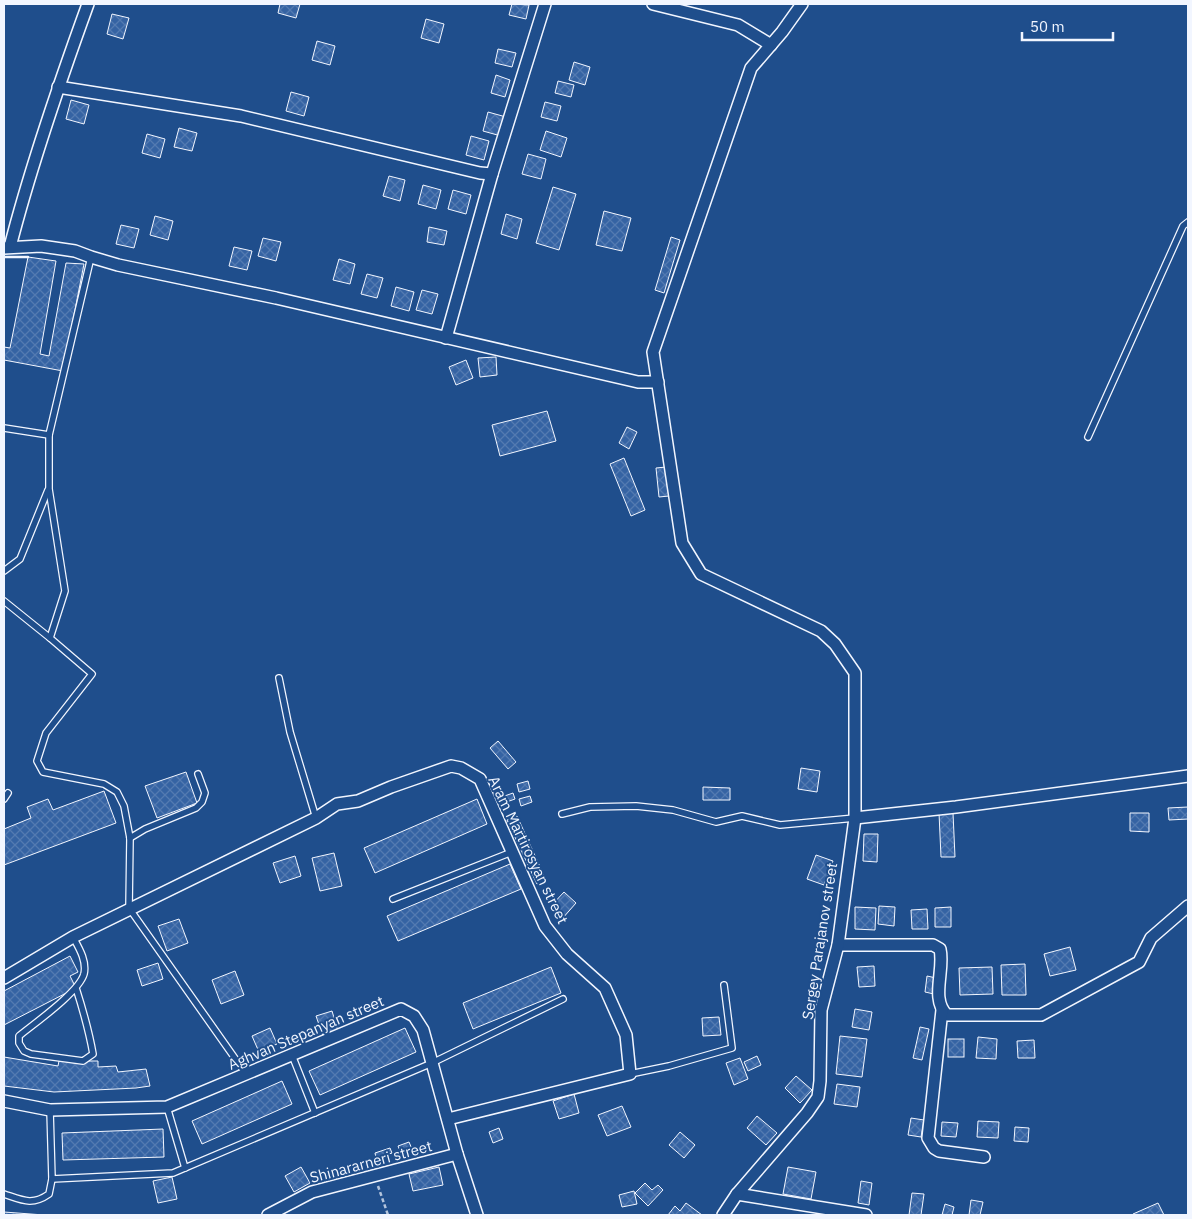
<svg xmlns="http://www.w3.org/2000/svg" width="1192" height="1219" viewBox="0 0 1192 1219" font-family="'IBM Plex Sans',sans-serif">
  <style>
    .building { fill: url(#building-cross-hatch); stroke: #f2f6ff }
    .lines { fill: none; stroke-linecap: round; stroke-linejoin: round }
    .service-casing { stroke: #f2f6ff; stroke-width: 8 }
    .minor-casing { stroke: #f2f6ff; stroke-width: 14 }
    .path { stroke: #b3c4dc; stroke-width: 2.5; stroke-dasharray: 4 2.5; stroke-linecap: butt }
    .service { stroke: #1f4e8c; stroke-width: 5.5 }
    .minor { stroke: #1f4e8c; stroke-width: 11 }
    .wall { stroke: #f2f6ff; stroke-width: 2.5 }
    .labels { text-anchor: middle; stroke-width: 4; stroke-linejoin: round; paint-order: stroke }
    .street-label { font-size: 15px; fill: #f2f6ff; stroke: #1f4e8c }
  </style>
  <defs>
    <pattern id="building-cross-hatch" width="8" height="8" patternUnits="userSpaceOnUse" patternTransform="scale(1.25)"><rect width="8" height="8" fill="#3563a3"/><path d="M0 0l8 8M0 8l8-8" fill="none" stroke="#537ab1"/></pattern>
  </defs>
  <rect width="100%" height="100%" fill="#1f4e8c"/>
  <g class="building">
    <path d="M 280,4 L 300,4 L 296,18 L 278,13 Z"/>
    <path d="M 512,4 L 529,5 L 526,19 L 509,15 Z"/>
    <path d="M 112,14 L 129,18 L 123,39 L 107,34 Z"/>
    <path d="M 426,19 L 444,24 L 439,43 L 421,38 Z"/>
    <path d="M 317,41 L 335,46 L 330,65 L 312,60 Z"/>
    <path d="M 498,49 L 516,53 L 512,67 L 495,63 Z"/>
    <path d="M 574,62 L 590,67 L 585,85 L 569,80 Z"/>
    <path d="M 496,75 L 510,80 L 505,97 L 491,93 Z"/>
    <path d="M 558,81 L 574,85 L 571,97 L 555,93 Z"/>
    <path d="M 291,92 L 309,97 L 304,116 L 286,111 Z"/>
    <path d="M 71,100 L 89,105 L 84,124 L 66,119 Z"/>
    <path d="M 545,102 L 561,106 L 557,121 L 541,117 Z"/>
    <path d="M 488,112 L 506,117 L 501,136 L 483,131 Z"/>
    <path d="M 179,128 L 197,133 L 192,151 L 174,147 Z"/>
    <path d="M 546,131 L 567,138 L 561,157 L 540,150 Z"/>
    <path d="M 147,134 L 165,139 L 160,158 L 142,153 Z"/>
    <path d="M 471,136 L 489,141 L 484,160 L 466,155 Z"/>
    <path d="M 528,154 L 546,159 L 541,179 L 522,174 Z"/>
    <path d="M 389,176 L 405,180 L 400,201 L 383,196 Z"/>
    <path d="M 423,185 L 441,190 L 436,209 L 418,204 Z"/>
    <path d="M 553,187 L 576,194 L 559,250 L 536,243 Z"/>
    <path d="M 453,190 L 471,195 L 466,214 L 448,209 Z"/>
    <path d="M 604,211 L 631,218 L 622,251 L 596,245 Z"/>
    <path d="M 506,214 L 522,219 L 517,239 L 501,234 Z"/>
    <path d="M 155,216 L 173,221 L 168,240 L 150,235 Z"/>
    <path d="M 121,225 L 139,229 L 134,248 L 116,244 Z"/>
    <path d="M 429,227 L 447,231 L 444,245 L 427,242 Z"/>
    <path d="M 671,237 L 680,240 L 664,293 L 655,290 Z"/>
    <path d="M 263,238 L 281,242 L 276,261 L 258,256 Z"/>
    <path d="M 234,247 L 252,251 L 247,270 L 229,266 Z"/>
    <path d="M 28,257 L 56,261 L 40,354 L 49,356 L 66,263 L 84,264 L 63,371 L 4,360 L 4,347 L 10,348 Z"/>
    <path d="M 339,259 L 355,264 L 350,284 L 333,280 Z"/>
    <path d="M 367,274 L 383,278 L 377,298 L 361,294 Z"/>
    <path d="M 396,287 L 414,292 L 409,311 L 391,306 Z"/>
    <path d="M 422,290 L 438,294 L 432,314 L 416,310 Z"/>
    <path d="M 496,357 L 497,375 L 480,377 L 478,358 Z"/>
    <path d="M 466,360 L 473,378 L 456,385 L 449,367 Z"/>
    <path d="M 547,411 L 556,441 L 500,456 L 492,425 Z"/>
    <path d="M 627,427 L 637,432 L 629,449 L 619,443 Z"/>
    <path d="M 624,458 L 645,510 L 631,516 L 610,464 Z"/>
    <path d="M 666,467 L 669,496 L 659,497 L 656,468 Z"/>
    <path d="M 498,741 L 516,762 L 508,769 L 490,748 Z"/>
    <path d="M 801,768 L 820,771 L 817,792 L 798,789 Z"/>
    <path d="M 186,772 L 197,803 L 157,818 L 145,786 Z"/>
    <path d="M 528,781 L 530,789 L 519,792 L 517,784 Z"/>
    <path d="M 703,787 L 730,788 L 730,800 L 703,800 Z"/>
    <path d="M 104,791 L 116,823 L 4,865 L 4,829 L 31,818 L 27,807 L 48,799 L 53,810 Z"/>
    <path d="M 513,793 L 515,799 L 501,804 L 499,798 Z"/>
    <path d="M 530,796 L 532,802 L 521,806 L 519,799 Z"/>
    <path d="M 477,799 L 487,824 L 375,873 L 364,848 Z"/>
    <path d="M 1188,807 L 1188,819 L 1169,820 L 1168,808 Z"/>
    <path d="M 939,813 L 953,813 L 955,857 L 941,857 Z"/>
    <path d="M 1130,813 L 1149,813 L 1149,832 L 1130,831 Z"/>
    <path d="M 517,816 L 546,880 L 537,884 L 507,820 Z"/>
    <path d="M 864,834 L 878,834 L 877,862 L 863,861 Z"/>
    <path d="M 334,853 L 342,886 L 320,891 L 312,858 Z"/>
    <path d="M 816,855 L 833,861 L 824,885 L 807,879 Z"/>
    <path d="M 295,856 L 301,876 L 280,883 L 273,863 Z"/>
    <path d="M 510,864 L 521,889 L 398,941 L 387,916 Z"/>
    <path d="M 564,892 L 576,903 L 562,919 L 550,907 Z"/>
    <path d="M 879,906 L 895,907 L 894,926 L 878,924 Z"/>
    <path d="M 855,907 L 876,908 L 875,930 L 855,929 Z"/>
    <path d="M 951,907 L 951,927 L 935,927 L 935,908 Z"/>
    <path d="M 927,909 L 928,929 L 912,929 L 911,910 Z"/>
    <path d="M 179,919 L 188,943 L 167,951 L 158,926 Z"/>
    <path d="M 1070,947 L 1076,970 L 1050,976 L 1044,954 Z"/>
    <path d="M 70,956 L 78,972 L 70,976 L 76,988 L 4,1025 L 4,991 Z"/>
    <path d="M 158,963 L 163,979 L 142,986 L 137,970 Z"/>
    <path d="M 1025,964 L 1026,995 L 1002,995 L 1001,965 Z"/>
    <path d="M 874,966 L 875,986 L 859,987 L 857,967 Z"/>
    <path d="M 551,967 L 561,993 L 473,1029 L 463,1003 Z"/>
    <path d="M 992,967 L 993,994 L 960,995 L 959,968 Z"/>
    <path d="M 235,971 L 244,995 L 221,1004 L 212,980 Z"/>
    <path d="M 927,976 L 936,978 L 934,994 L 925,992 Z"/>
    <path d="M 855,1009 L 872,1012 L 869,1030 L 852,1027 Z"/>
    <path d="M 332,1011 L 338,1031 L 323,1036 L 316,1016 Z"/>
    <path d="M 719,1017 L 721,1035 L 703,1036 L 702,1018 Z"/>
    <path d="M 920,1027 L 929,1029 L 922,1060 L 913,1058 Z"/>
    <path d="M 270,1028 L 277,1044 L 259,1052 L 252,1036 Z"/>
    <path d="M 405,1028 L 416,1052 L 320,1095 L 309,1071 Z"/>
    <path d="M 840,1036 L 867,1039 L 862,1077 L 836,1074 Z"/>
    <path d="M 978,1037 L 997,1039 L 996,1059 L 976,1058 Z"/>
    <rect x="948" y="1039" width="16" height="18"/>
    <path d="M 1034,1040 L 1035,1058 L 1018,1058 L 1017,1041 Z"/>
    <path d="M 757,1056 L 761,1065 L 748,1071 L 744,1062 Z"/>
    <path d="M 4,1057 L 58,1066 L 59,1061 L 98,1061 L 98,1067 L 116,1066 L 118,1072 L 146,1069 L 150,1086 L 136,1088 L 54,1092 L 4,1086 Z"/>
    <path d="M 740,1058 L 748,1079 L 734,1085 L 726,1063 Z"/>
    <path d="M 796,1076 L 812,1090 L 800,1103 L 785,1088 Z"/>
    <path d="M 282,1081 L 292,1104 L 202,1144 L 192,1121 Z"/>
    <path d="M 837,1084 L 860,1087 L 857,1107 L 834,1104 Z"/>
    <path d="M 574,1094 L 579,1113 L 559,1119 L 553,1101 Z"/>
    <path d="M 622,1106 L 631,1127 L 607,1136 L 598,1115 Z"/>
    <path d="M 757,1116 L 777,1133 L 766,1145 L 747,1128 Z"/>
    <path d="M 911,1118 L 924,1120 L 921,1137 L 908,1135 Z"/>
    <path d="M 978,1121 L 999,1122 L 998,1138 L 977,1137 Z"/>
    <path d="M 942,1122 L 958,1123 L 956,1137 L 941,1136 Z"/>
    <path d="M 1015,1127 L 1029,1128 L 1028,1142 L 1014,1141 Z"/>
    <path d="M 499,1128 L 503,1139 L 493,1143 L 489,1132 Z"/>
    <path d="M 163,1129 L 164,1157 L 63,1160 L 62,1133 Z"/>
    <path d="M 680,1132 L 695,1145 L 684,1158 L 669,1145 Z"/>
    <path d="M 409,1142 L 412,1149 L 401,1153 L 398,1146 Z"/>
    <path d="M 390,1148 L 392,1153 L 376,1158 L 375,1153 Z"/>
    <path d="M 301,1167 L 310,1183 L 294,1192 L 285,1176 Z"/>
    <path d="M 439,1167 L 443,1185 L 413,1191 L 409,1174 Z"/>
    <path d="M 788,1167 L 816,1172 L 811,1199 L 783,1194 Z"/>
    <path d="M 172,1177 L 177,1199 L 158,1203 L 153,1181 Z"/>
    <path d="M 861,1181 L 872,1183 L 869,1205 L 858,1203 Z"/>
    <path d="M 645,1183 L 652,1190 L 658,1185 L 663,1190 L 648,1206 L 635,1193 Z"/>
    <path d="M 634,1191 L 637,1204 L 622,1207 L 619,1195 Z"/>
    <path d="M 912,1193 L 924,1194 L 921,1215 L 909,1215 Z"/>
    <path d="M 971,1200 L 983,1202 L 980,1215 L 969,1215 Z"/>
    <path d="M 686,1203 L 702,1215 L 668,1215 L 675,1206 L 680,1211 Z"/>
    <path d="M 1158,1203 L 1164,1215 L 1134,1215 L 1133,1214 Z"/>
    <path d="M 945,1204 L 954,1207 L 952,1215 L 942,1215 Z"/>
    <path d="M 4,1212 L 44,1215 L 4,1215 Z"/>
  </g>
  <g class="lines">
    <g class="service-casing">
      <g id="service">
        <path d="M 91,257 L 49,435 L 49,489 L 65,591 L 50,638 L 92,674 L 46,733 L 37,761 L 43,772 L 104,784 L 117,792 L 124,806 L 130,838 L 129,908 L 246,1074"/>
        <path d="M 4,428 L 49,435"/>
        <path d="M 1088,437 L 1183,226 L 1188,222"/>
        <path d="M 4,571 L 20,559 L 48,490"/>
        <path d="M 4,601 L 50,638"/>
        <path d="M 279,678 L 290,732 L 316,818"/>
        <path d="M 4,799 L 8,793"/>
        <path d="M 562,814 L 590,807 L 636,806 L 673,810 L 716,822 L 742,816 L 780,825 L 855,818"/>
        <path d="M 130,838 L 145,829 L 196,808 L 202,802 L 205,793 L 198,774"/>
        <path d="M 393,899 L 512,852"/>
        <path d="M 73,937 C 79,948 87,961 84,974 C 79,992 35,1023 19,1036 L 19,1043 L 24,1051 L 31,1054 L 83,1061 L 93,1054 C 89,1031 83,1010 76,988"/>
        <path d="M 292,1055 L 315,1113"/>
        <path d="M 630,1074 L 669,1066 L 732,1048 L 724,985"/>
        <path d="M 167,1107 L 185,1168"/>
        <path d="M 50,1110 L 52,1179 L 173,1173 L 432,1063 L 563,999"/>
        <path d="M 4,1194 C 22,1200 32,1206 49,1194 L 52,1179"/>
      </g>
    </g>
    <g class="minor-casing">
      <g id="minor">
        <path d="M 653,4 L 738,25 L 771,45"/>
        <path d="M 58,87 L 241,116 L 480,173 L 492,174"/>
        <path d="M 10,247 C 31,165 59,84 88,4"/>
        <path d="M 4,248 L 41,246 L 75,251 L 91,257 L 118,265 L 276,298 L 638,382 L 658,382"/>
        <path d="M 446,338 L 492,174 L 545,4"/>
        <path d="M 855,818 L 956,807 L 1188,776"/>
        <path d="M 838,945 L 933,945 L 940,949 C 945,970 930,999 947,1015 L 1041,1015 L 1139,962 L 1151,938 L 1188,906"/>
        <path d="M 4,978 L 73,937 L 316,818 L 337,804 L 358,801 L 391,787 L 451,766 L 461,768 L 480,779 L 545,926 L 567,954 L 605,988 L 626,1035 L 630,1074 L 448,1119"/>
        <path d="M 942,1010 L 928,1138 L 934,1148 L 939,1151 L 984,1157"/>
        <path d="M 4,1101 L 50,1110 L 167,1107 L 401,1009 L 414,1016 L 423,1030 L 457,1154 L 477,1215"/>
        <path d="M 737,1194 L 866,1215"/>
        <path d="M 268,1215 L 312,1192 L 457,1154"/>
        <path d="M 723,1215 L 737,1194 L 807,1113 L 818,1097 L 820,1081 L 821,1010 L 838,945 L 855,818 L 855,673 L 835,644 L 821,631 L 701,574 L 682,543 L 653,352 L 751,68 L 782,32 L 802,4"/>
      </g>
    </g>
    <path class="path" d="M 378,1186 L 388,1215"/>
    <use href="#service" class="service"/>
    <use href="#minor" class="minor"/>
    <path class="wall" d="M 4,257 L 28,257"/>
  </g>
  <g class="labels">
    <g class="street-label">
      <text transform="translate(528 850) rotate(64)" y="5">Aram Martirosyan street</text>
      <text transform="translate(820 941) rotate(-81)" y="5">Sergey Parajanov street</text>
      <text transform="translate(306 1033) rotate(-23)" y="5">Aghvan Stepanyan street</text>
      <text transform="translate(371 1162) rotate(-15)" y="5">Shinararneri street</text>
    </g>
  </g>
  <rect width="1192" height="1219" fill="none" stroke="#f2f6ff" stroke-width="10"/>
  <path d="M1022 32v8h91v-8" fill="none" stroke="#f2f6ff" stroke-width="2.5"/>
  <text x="1030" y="32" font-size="15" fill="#f2f6ff" stroke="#1f4e8c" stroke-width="4" paint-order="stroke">50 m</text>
</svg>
